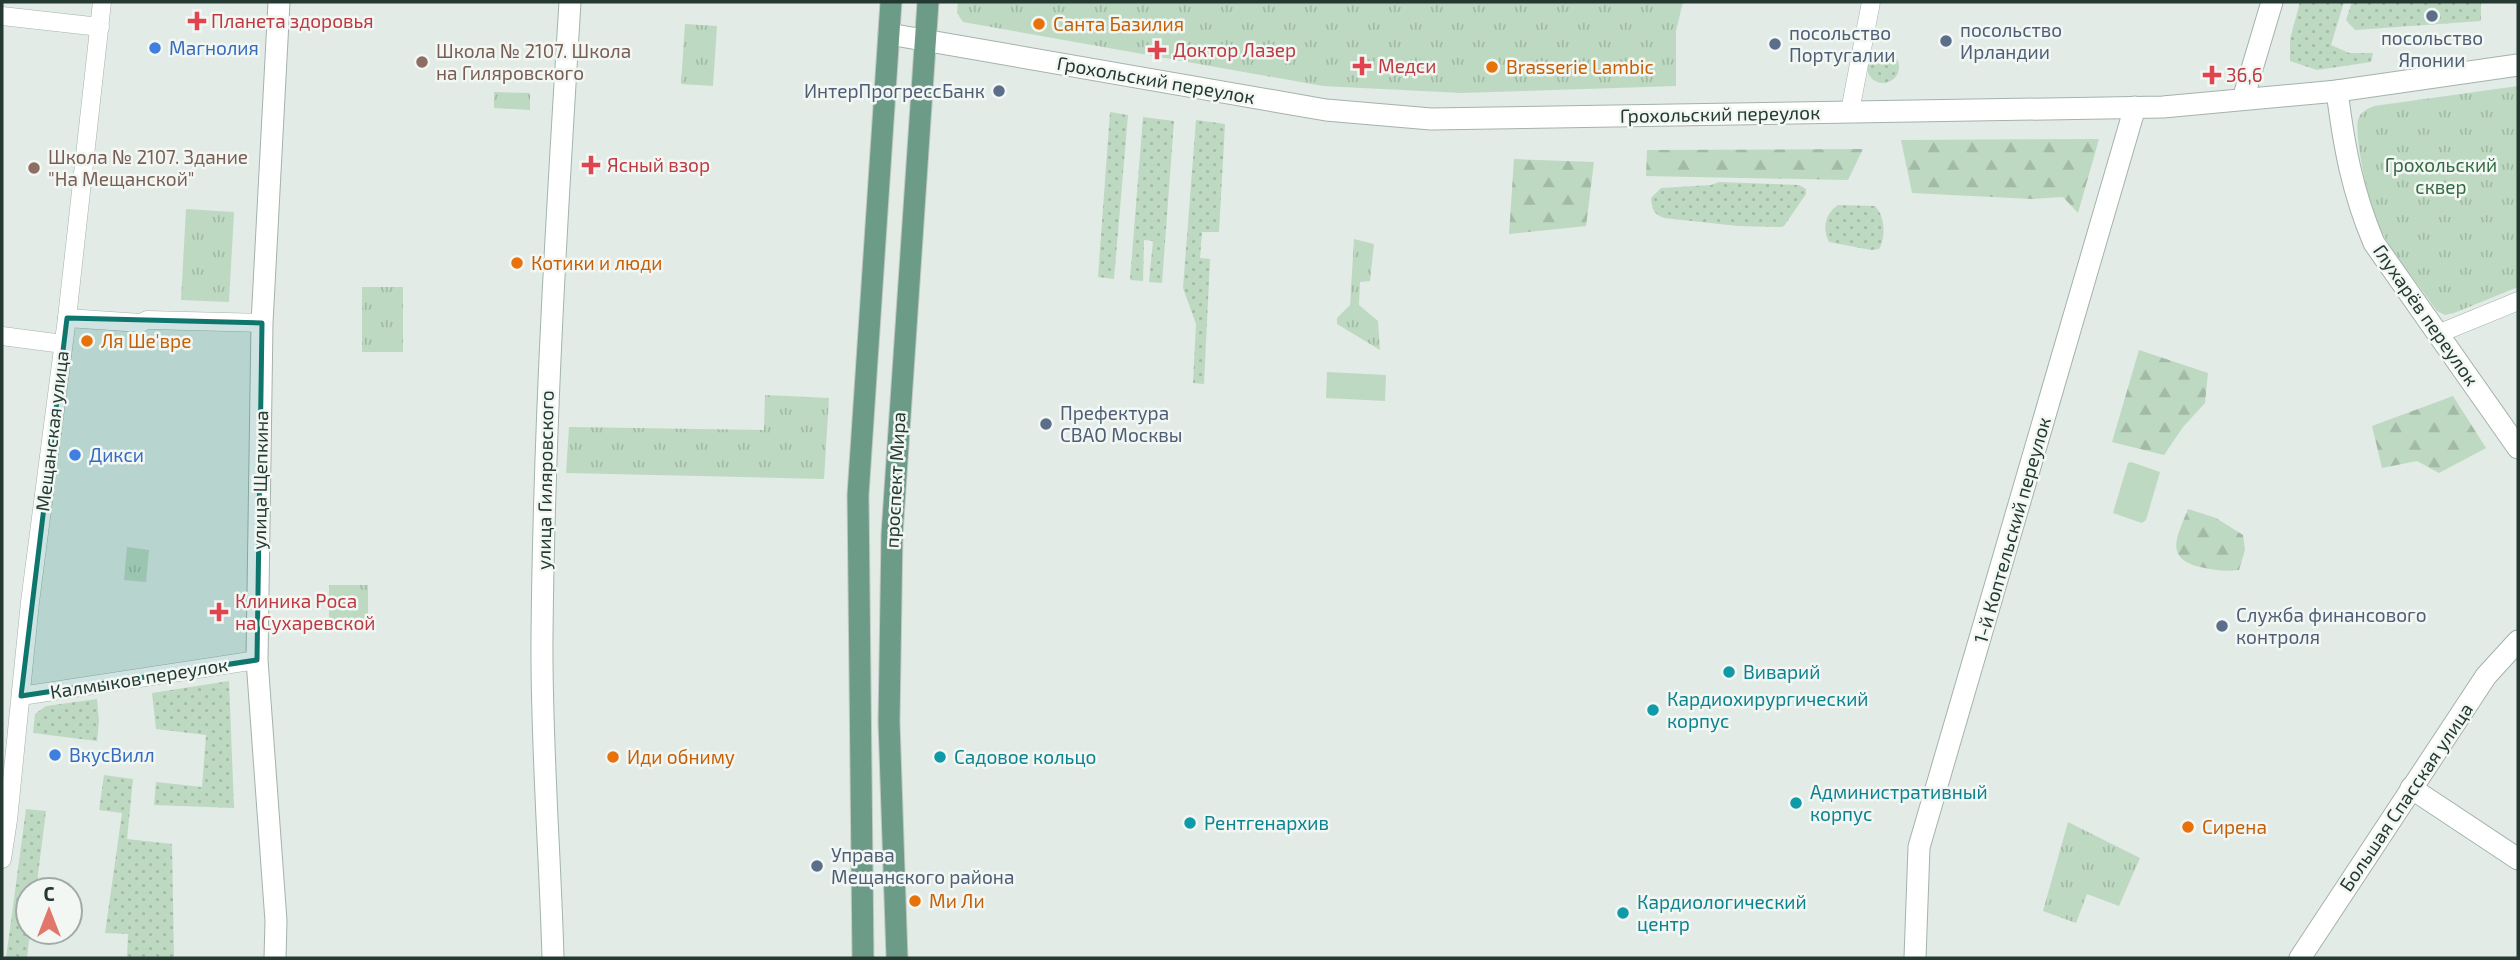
<svg xmlns="http://www.w3.org/2000/svg" width="2520" height="960" viewBox="0 0 2520 960" font-family="'Exo 2',sans-serif">
  <style>
    .grass { fill: url(#grass-dots) }
    .forest { fill: url(#forest-firs) }
    .park { fill: url(#park-tufts) }
    .garden { fill: #bed9c1 }
    .lines { fill: none; stroke-linecap: round; stroke-linejoin: round }
    .minor-casing { stroke: #a5b2ac; stroke-width: 19 }
    .tertiary-casing { stroke: #a5b2ac; stroke-width: 23 }
    .secondary-casing { stroke: #a2b5ac; stroke-width: 23 }
    .primary-casing { stroke: #c2c8c5; stroke-width: 23 }
    .minor { stroke: #fff; stroke-width: 18 }
    .tertiary { stroke: #fff; stroke-width: 21 }
    .secondary { stroke: #fff; stroke-width: 21 }
    .primary { stroke: #6c9b88; stroke-width: 21 }
    .marked { fill: #0f766e; fill-opacity: 0.2; stroke: #0f766e; stroke-width: 5; stroke-linejoin: round }
    .service-dot { fill: #5c6f8a; stroke: #f2f7f4; stroke-width: 2.5 }
    .health-dot { fill: #e0444e; stroke: #f2f7f4; stroke-width: 2.5 }
    .food-dot { fill: #e8710a; stroke: #f2f7f4; stroke-width: 2.5 }
    .shop-dot { fill: #3f7fe0; stroke: #f2f7f4; stroke-width: 2.5 }
    .education-dot { fill: #8d6e63; stroke: #f2f7f4; stroke-width: 2.5 }
    .culture-dot { fill: #0f9aa8; stroke: #f2f7f4; stroke-width: 2.5 }
    .labels { text-anchor: middle; stroke-width: 5; stroke-linejoin: round; paint-order: stroke }
    .health-label { font-size: 19px; fill: #be3a42; stroke: #f2f7f4; text-anchor: start }
    .food-label { font-size: 19px; fill: #c56008; stroke: #f2f7f4; text-anchor: start }
    .service-label { font-size: 19px; fill: #4e5e75; stroke: #f2f7f4; text-anchor: start }
    .shop-label { font-size: 19px; fill: #366cbe; stroke: #f2f7f4; text-anchor: start }
    .education-label { font-size: 19px; fill: #785e54; stroke: #f2f7f4; text-anchor: start }
    .street-label { font-size: 19px; fill: #243931; stroke: #f2f7f4 }
    .park-label { font-size: 19px; fill: #346b42; stroke: #f2f7f4 }
    .culture-label { font-size: 19px; fill: #0d838f; stroke: #f2f7f4; text-anchor: start }
  </style>
  <defs>
    <pattern id="grass-dots" width="8" height="8" patternUnits="userSpaceOnUse" patternTransform="scale(1.75)"><rect width="8" height="8" fill="#bed9c1"/><path d="M2 2h.1M6 6h.1" fill="none" stroke="#a3bba6" stroke-width="1.8" stroke-linecap="round"/></pattern>
    <pattern id="forest-firs" width="22" height="20" patternUnits="userSpaceOnUse" patternTransform="scale(1.75)"><rect width="22" height="20" fill="#bed9c1"/><path d="M5 1l3.5 6h-7zM16 11l3.5 6h-7z" fill="#a3bba6"/></pattern>
    <pattern id="park-tufts" width="24" height="20" patternUnits="userSpaceOnUse" patternTransform="scale(1.75)"><rect width="24" height="20" fill="#bed9c1"/><path d="M3 7l-1-3M5 7V3M7 7l1-3M15 17l-1-3M17 17v-4M19 17l1-3" fill="none" stroke="#a3bba6"/></pattern>
  </defs>
  <rect width="100%" height="100%" fill="#e2ebe6"/>
  <g class="grass">
    <path d="M 2300,2 L 2344,2 L 2331,45 L 2349,53 L 2373,53 L 2371,62 L 2317,70 L 2290,61 L 2290,39 Z"/>
    <path d="M 2352,2 L 2481,2 L 2481,21 L 2355,30 L 2346,20 Z"/>
    <circle cx="1883" cy="67" r="16"/>
    <path d="M 1110,112 L 1128,115 L 1114,279 L 1098,277 Z"/>
    <path d="M 1143,117 L 1174,121 L 1162,283 L 1149,282 L 1153,241 L 1144,240 L 1143,281 L 1130,280 Z"/>
    <path d="M 1196,120 L 1225,124 L 1219,232 L 1202,232 L 1200,258 L 1210,259 L 1204,384 L 1193,383 L 1196,324 L 1183,288 Z"/>
    <path d="M 1719,182 L 1799,185 L 1806,189 L 1806,194 L 1784,226 L 1779,227 L 1738,226 L 1664,218 C 1653,214 1652,209 1651,198 L 1661,188 L 1711,185 Z"/>
    <path d="M 1838,205 L 1875,206 C 1885,216 1886,237 1879,249 L 1871,250 L 1829,242 C 1822,228 1825,214 1838,205 Z"/>
    <path d="M 229,681 L 234,808 L 154,805 L 156,782 L 202,787 L 206,735 L 156,729 L 152,693 Z"/>
    <path d="M 97,699 L 99,721 L 97,741 L 33,733 L 35,714 L 46,706 Z"/>
    <path d="M 104,775 L 133,779 L 127,839 L 172,844 L 174,958 L 127,958 L 128,934 L 105,933 L 122,813 L 99,810 Z"/>
    <path d="M 26,809 L 46,811 L 36,890 L 28,890 L 28,932 L 30,932 L 27,958 L 6,958 Z"/>
  </g>
  <g class="forest">
    <path d="M 2099,139 L 2078,213 L 2063,197 L 2032,199 L 1912,193 L 1901,140 Z"/>
    <path d="M 1863,149 L 1848,180 L 1646,176 L 1647,150 Z"/>
    <path d="M 1514,159 L 1594,162 L 1586,226 L 1509,234 Z"/>
    <path d="M 2139,350 L 2208,373 L 2205,403 L 2183,427 L 2164,455 L 2112,442 Z"/>
    <path d="M 2453,396 L 2486,448 L 2439,473 L 2417,461 L 2382,468 L 2372,426 Z"/>
    <path d="M 2188,509 L 2216,518 L 2243,535 L 2245,550 L 2239,570 C 2225,572 2214,570 2200,567 C 2163,558 2178,535 2188,509 Z"/>
  </g>
  <g class="park">
    <path d="M 958,2 L 1683,2 L 1676,31 L 1676,86 L 1461,93 L 1323,86 L 963,22 L 957,13 Z"/>
    <path d="M 685,24 L 717,26 L 713,86 L 681,84 Z"/>
    <path d="M 2518,86 L 2518,287 L 2454,313 L 2445,315 L 2437,311 C 2417,282 2391,253 2376,221 C 2369,205 2354,136 2358,120 C 2360,112 2367,109 2374,106 Z"/>
    <path d="M 494,92 L 530,93 L 530,110 L 494,108 Z"/>
    <path d="M 186,209 L 234,212 L 229,302 L 181,300 Z"/>
    <path d="M 1354,239 L 1374,244 L 1370,281 L 1360,282 L 1359,305 L 1378,321 L 1380,350 L 1337,324 L 1337,318 L 1350,305 Z"/>
    <rect x="362" y="287" width="41" height="65"/>
    <path d="M 765,395 L 829,398 L 824,479 L 566,473 L 569,427 L 764,430 Z"/>
    <path d="M 127,547 L 149,550 L 146,582 L 124,580 Z"/>
    <rect x="329" y="585" width="39" height="38"/>
    <path d="M 2068,822 L 2140,858 L 2119,906 L 2087,894 L 2076,923 L 2043,911 Z"/>
  </g>
  <g class="garden">
    <path d="M 1327,372 L 1386,375 L 1385,401 L 1326,398 Z"/>
    <path d="M 2131,462 L 2160,472 L 2146,520 L 2142,523 L 2113,513 L 2128,463 Z"/>
  </g>
  <g class="lines">
    <g class="minor-casing">
      <g id="minor">
        <path d="M 2,16 L 100,27"/>
        <path d="M 1850,111 L 1871,2"/>
        <path d="M 67,318 L 141,323 L 147,320 L 262,323"/>
        <path d="M 2440,333 L 2518,301"/>
        <path d="M 2,336 L 63,344"/>
        <path d="M 21,696 L 257,660"/>
        <path d="M 2,859 L 8,820 L 30,602 L 67,318 L 102,2"/>
      </g>
    </g>
    <g class="tertiary-casing">
      <g id="tertiary">
        <path d="M 889,34 L 1326,110 L 1431,119 L 2163,107 L 2337,91 L 2518,65"/>
        <path d="M 2337,91 C 2344,146 2352,191 2374,243 L 2518,448"/>
        <path d="M 2243,99 L 2272,2"/>
        <path d="M 2411,788 L 2518,859"/>
        <path d="M 275,958 L 276,921 L 257,660 L 262,323 L 279,2"/>
        <path d="M 1915,958 L 1919,847 L 2135,107"/>
        <path d="M 2300,958 L 2486,676 L 2518,641"/>
      </g>
    </g>
    <g class="secondary-casing">
      <path id="secondary" d="M 553,958 C 550,851 541,743 542,636 C 544,424 557,213 570,2"/>
    </g>
    <g class="primary-casing">
      <g id="primary">
        <path d="M 863,958 L 858,495 L 891,2"/>
        <path d="M 897,958 L 889,722 L 892,534 L 928,2"/>
      </g>
    </g>
    <use href="#minor" class="minor"/>
    <use href="#tertiary" class="tertiary"/>
    <use href="#secondary" class="secondary"/>
    <use href="#primary" class="primary"/>
  </g>
  <path class="marked" d="M 67,318 L 262,323 L 257,660 L 21,696 Z"/>
  <g class="service-dot">
    <circle cx="2432" cy="16" r="7"/>
    <circle cx="1946" cy="41" r="7"/>
    <circle cx="1775" cy="44" r="7"/>
    <circle cx="999" cy="91" r="7"/>
    <circle cx="1046" cy="424" r="7"/>
    <circle cx="2222" cy="626" r="7"/>
    <circle cx="817" cy="866" r="7"/>
  </g>
  <g class="health-dot">
    <path d="M193.5 10.5h7v7h7v7h-7v7h-7v-7h-7v-7h7z"/>
    <path d="M1153.5 39.5h7v7h7v7h-7v7h-7v-7h-7v-7h7z"/>
    <path d="M1358.5 55.5h7v7h7v7h-7v7h-7v-7h-7v-7h7z"/>
    <path d="M2208.5 64.5h7v7h7v7h-7v7h-7v-7h-7v-7h7z"/>
    <path d="M587.5 154.5h7v7h7v7h-7v7h-7v-7h-7v-7h7z"/>
    <path d="M215.5 601.5h7v7h7v7h-7v7h-7v-7h-7v-7h7z"/>
  </g>
  <g class="food-dot">
    <circle cx="1039" cy="24" r="7"/>
    <circle cx="1492" cy="67" r="7"/>
    <circle cx="517" cy="263" r="7"/>
    <circle cx="87" cy="341" r="7"/>
    <circle cx="613" cy="757" r="7"/>
    <circle cx="2188" cy="827" r="7"/>
    <circle cx="915" cy="901" r="7"/>
  </g>
  <g class="shop-dot">
    <circle cx="155" cy="48" r="7"/>
    <circle cx="75" cy="455" r="7"/>
    <circle cx="55" cy="755" r="7"/>
  </g>
  <g class="education-dot">
    <circle cx="422" cy="62" r="7"/>
    <circle cx="34" cy="168" r="7"/>
  </g>
  <g class="culture-dot">
    <circle cx="1729" cy="672" r="7"/>
    <circle cx="1653" cy="710" r="7"/>
    <circle cx="940" cy="757" r="7"/>
    <circle cx="1796" cy="803" r="7"/>
    <circle cx="1190" cy="823" r="7"/>
    <circle cx="1623" cy="913" r="7"/>
  </g>
  <g class="labels">
    <g class="health-label">
      <text x="211" y="28">Планета здоровья</text>
      <text x="1173" y="57">Доктор Лазер</text>
      <text x="1378" y="73">Медси</text>
      <text x="2226" y="82">36,6</text>
      <text x="607" y="172">Ясный взор</text>
      <text x="235" y="608">Клиника Роса<tspan x="235" dy="22">на Сухаревской</tspan></text>
    </g>
    <g class="food-label">
      <text x="1053" y="31">Санта Базилия</text>
      <text x="1506" y="74">Brasserie Lambic</text>
      <text x="531" y="270">Котики и люди</text>
      <text x="101" y="348">Ля Ше'вре</text>
      <text x="627" y="764">Иди обниму</text>
      <text x="2202" y="834">Сирена</text>
      <text x="929" y="908">Ми Ли</text>
    </g>
    <g class="service-label">
      <text x="1960" y="37">посольство<tspan x="1960" dy="22">Ирландии</tspan></text>
      <text x="1789" y="40">посольство<tspan x="1789" dy="22">Португалии</tspan></text>
      <text x="2432" y="45" text-anchor="middle">посольство<tspan x="2432" dy="22">Японии</tspan></text>
      <text x="985" y="98" text-anchor="end">ИнтерПрогрессБанк</text>
      <text x="1060" y="420">Префектура<tspan x="1060" dy="22">СВАО Москвы</tspan></text>
      <text x="2236" y="622">Служба финансового<tspan x="2236" dy="22">контроля</tspan></text>
      <text x="831" y="862">Управа<tspan x="831" dy="22">Мещанского района</tspan></text>
    </g>
    <g class="shop-label">
      <text x="169" y="55">Магнолия</text>
      <text x="89" y="462">Дикси</text>
      <text x="69" y="762">ВкусВилл</text>
    </g>
    <g class="education-label">
      <text x="436" y="58">Школа № 2107. Школа<tspan x="436" dy="22">на Гиляровского</tspan></text>
      <text x="48" y="164">Школа № 2107. Здание<tspan x="48" dy="22">"На Мещанской"</tspan></text>
    </g>
    <g class="street-label">
      <text transform="translate(1156 80) rotate(10)" y="7">Грохольский переулок</text>
      <text transform="translate(1720 114) rotate(-1)" y="7">Грохольский переулок</text>
      <text transform="translate(2426 315) rotate(55)" y="7">Глухарёв переулок</text>
      <text transform="translate(52 431) rotate(-83)" y="7">Мещанская улица</text>
      <text transform="translate(260 480) rotate(-89)" y="7">улица Щепкина</text>
      <text transform="translate(545 480) rotate(-89)" y="7">улица Гиляровского</text>
      <text transform="translate(895 480) rotate(-87)" y="7">проспект Мира</text>
      <text transform="translate(2012 530) rotate(-74)" y="7">1-й Коптельский переулок</text>
      <text transform="translate(139 678) rotate(-9)" y="7">Калмыков переулок</text>
      <text transform="translate(2406 797) rotate(-56)" y="7">Большая Спасская улица</text>
    </g>
    <g class="park-label">
      <text x="2441" y="172">Грохольский<tspan x="2441" dy="22">сквер</tspan></text>
    </g>
    <g class="culture-label">
      <text x="1743" y="679">Виварий</text>
      <text x="1667" y="706">Кардиохирургический<tspan x="1667" dy="22">корпус</tspan></text>
      <text x="954" y="764">Садовое кольцо</text>
      <text x="1810" y="799">Административный<tspan x="1810" dy="22">корпус</tspan></text>
      <text x="1204" y="830">Рентгенархив</text>
      <text x="1637" y="909">Кардиологический<tspan x="1637" dy="22">центр</tspan></text>
    </g>
  </g>
  <rect width="2520" height="960" fill="none" stroke="#243931" stroke-width="7"/>
  <g transform="translate(49 911)"><circle r="33" fill="#f2f7f4" stroke="#a0aba6" stroke-width="2"/>
  <path d="M0-5L12 26L0 18L-12 26Z" fill="#e1776a"/>
  <text y="-10" font-size="19" font-weight="bold" text-anchor="middle" fill="#243931">С</text>
  </g>
</svg>
